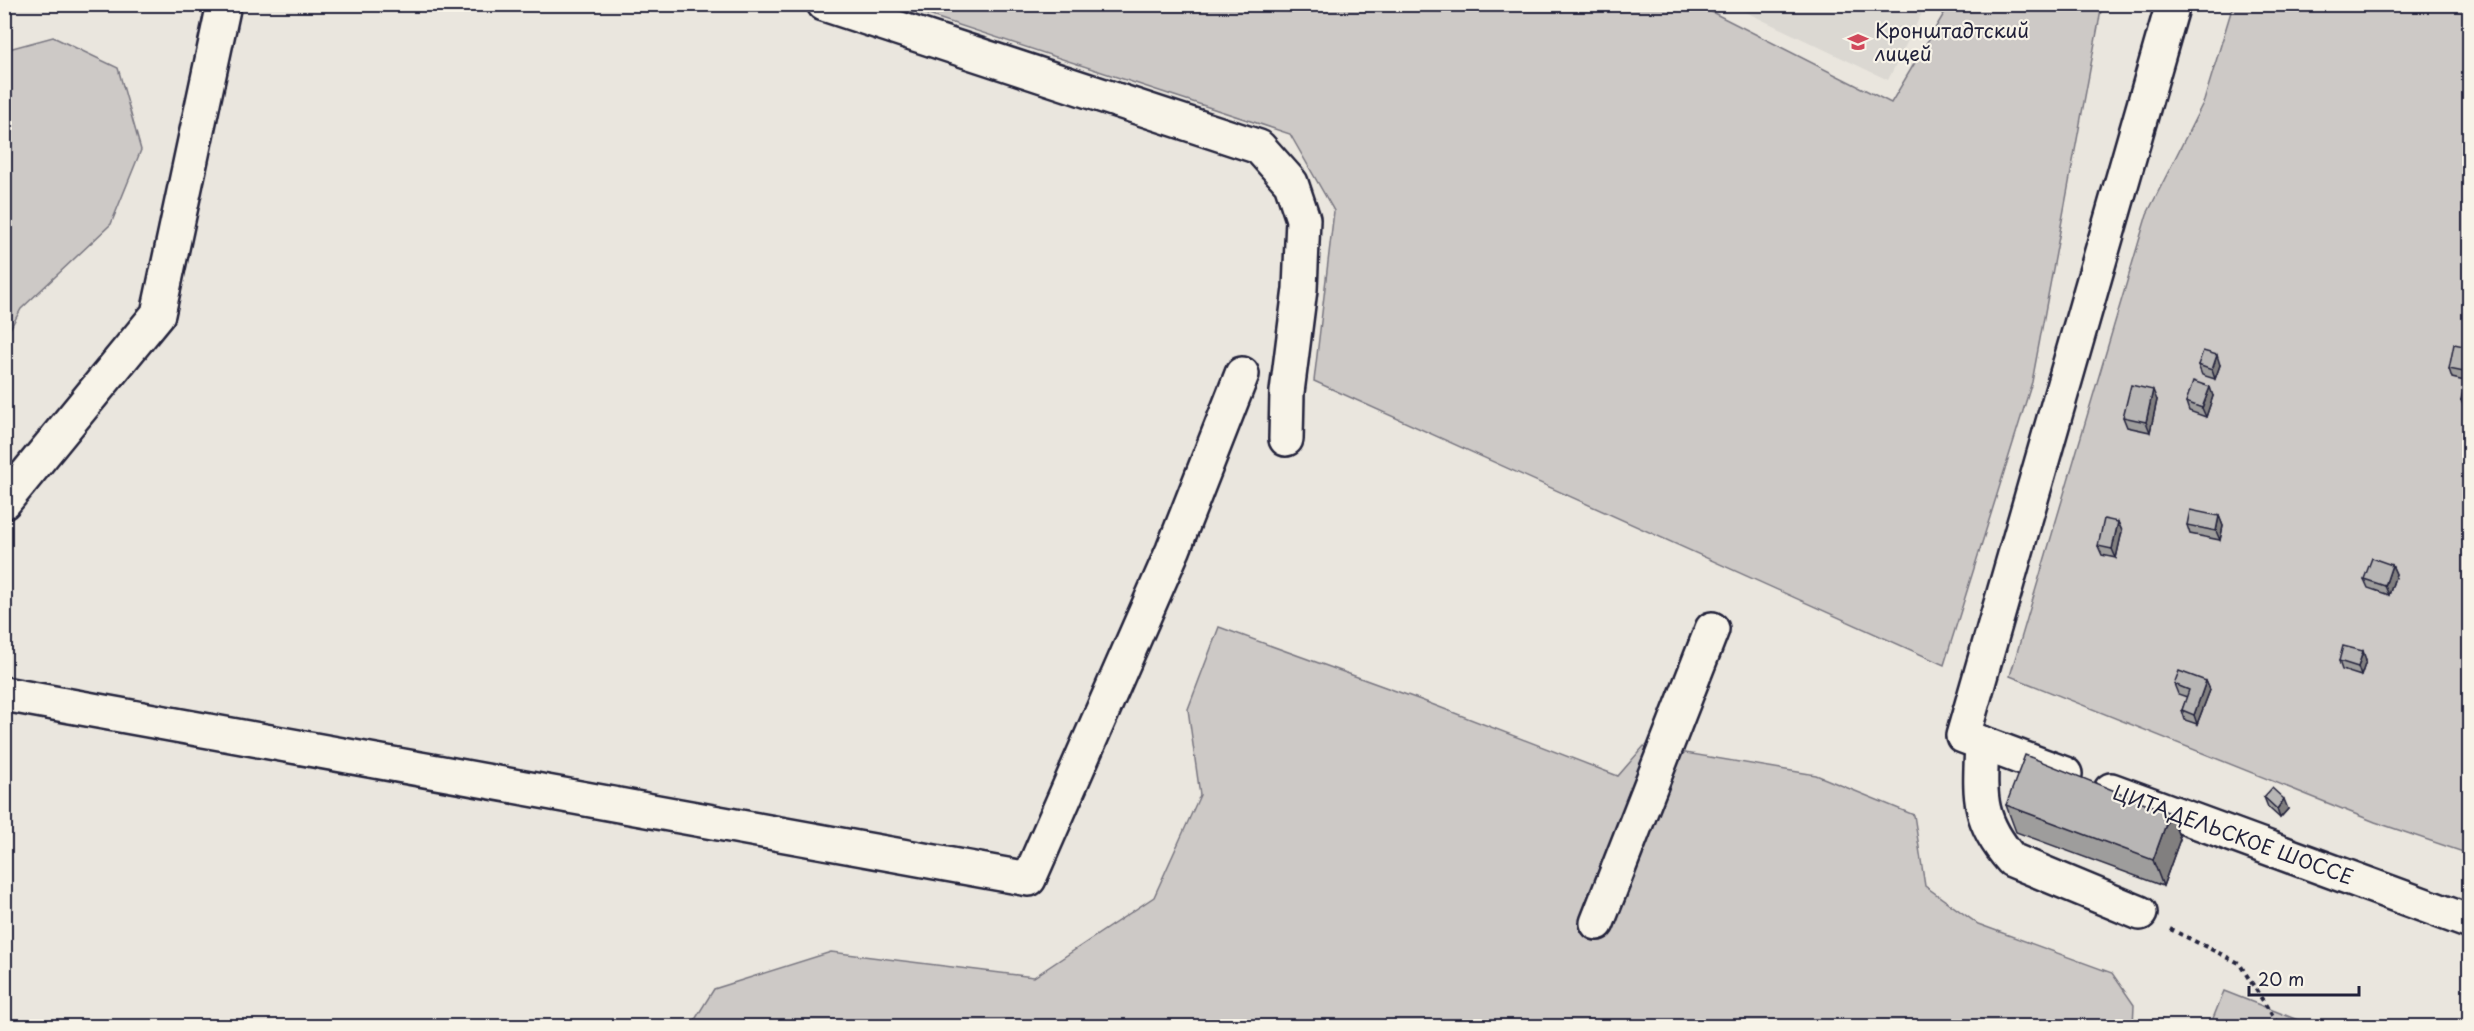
<svg xmlns="http://www.w3.org/2000/svg" width="2474" height="1031" viewBox="0 0 2474 1031" font-family="'Playpen Sans',sans-serif">
  <style>
    .built { fill: #dbd8d2 }
    .green { fill: #cdc9c6; stroke: #787680; stroke-width: 1.5 }
    .lines { fill: none; stroke-linecap: round; stroke-linejoin: round }
    .minor-casing { stroke: #22223b; stroke-width: 38 }
    .path { stroke: #22223b; stroke-width: 4; stroke-dasharray: 4.5 4.5; stroke-linecap: butt }
    .minor { stroke: #f7f3e8; stroke-width: 33 }
    .wall { fill: #9e9d9c; stroke: #22223b; stroke-width: 1.5 }
    .shaded-wall { fill: #817f7f; stroke: #22223b; stroke-width: 1.5 }
    .building { fill: #b8b6b5; stroke: #22223b; stroke-width: 1.5 }
    .labels { text-anchor: middle; stroke-width: 4.5; stroke-linejoin: round; paint-order: stroke }
    .poi-label { font-size: 20px; fill: #22223b; stroke: #f7f3e8; text-anchor: start }
    .street-label { font-size: 20px; fill: #22223b; stroke: #f7f3e8 }
  </style>
  <rect width="100%" height="100%" fill="#eae6de"/>
  <filter id="ink" filterUnits="userSpaceOnUse"><feTurbulence type="fractalNoise" baseFrequency=".0167" numOctaves="2"/><feDisplacementMap in="SourceGraphic" scale="12" xChannelSelector="R" yChannelSelector="G"/><feConvolveMatrix kernelMatrix="1 2 1 2 8 2 1 2 1" color-interpolation-filters="sRGB"/></filter>
  <g filter="url(#ink)">
    <path class="built" d="M 1731,5 L 1926,5 L 1888,80 Z"/>
    <g class="green">
      <path d="M 898,5 L 1698,5 L 1891,103 L 1949,5 L 2102,5 L 2032,382 L 1944,665 L 1314,381 L 1334,211 L 1290,134 Z"/>
      <path d="M 2233,5 L 2469,5 L 2469,854 L 2375,822 L 2010,676 L 2147,214 L 2204,101 Z"/>
      <path d="M 53,37 L 118,68 L 141,150 L 111,224 L 21,309 L 5,338 L 5,50 Z"/>
      <path d="M 1219,627 L 1421,700 L 1618,776 L 1644,746 L 1816,775 L 1914,815 L 1925,886 L 1978,924 L 2112,973 L 2134,1005 L 2133,1026 L 691,1026 L 714,989 L 831,952 L 1034,977 L 1154,897 L 1200,795 L 1188,709 Z"/>
      <path d="M 2224,991 L 2313,1026 L 2210,1026 Z"/>
    </g>
    <g class="lines">
      <g class="minor-casing">
        <g id="minor">
          <path d="M 824,4 L 1259,147 L 1291,183 L 1303,219 L 1300,289 L 1287,392 L 1286,439"/>
          <path d="M 4,502 L 158,314 L 224,4"/>
          <path d="M 4,694 L 1029,879 L 1173,550 L 1242,374"/>
          <path d="M 1982,743 C 1980,794 1976,819 2012,860 L 2140,913"/>
          <path d="M 2065,774 L 1963,736 L 2173,4"/>
          <path d="M 2111,790 L 2470,922"/>
          <path d="M 1597,923 L 1712,629"/>
        </g>
      </g>
      <path class="path" d="M 2170,929 L 2239,963 L 2279,1026"/>
      <use href="#minor" class="minor"/>
    </g>
    <g class="wall">
      <path d="M 2469,347 L 2469,382 L 2452,378 L 2449,369 Z"/>
      <path d="M 2198,365 L 2220,365 L 2215,379 L 2202,375 Z"/>
      <path d="M 2469,388 L 2469,410 L 2465,409 L 2461,400 Z"/>
      <path d="M 2213,396 L 2206,417 L 2189,411 L 2186,402 Z"/>
      <path d="M 2157,400 L 2150,432 L 2127,427 L 2123,417 Z"/>
      <path d="M 2219,516 L 2223,526 L 2220,540 L 2190,534 L 2187,525 Z"/>
      <path d="M 2118,522 L 2122,531 L 2116,558 L 2102,555 L 2098,546 Z"/>
      <path d="M 2392,565 L 2396,574 L 2389,595 L 2368,588 L 2364,579 Z"/>
      <path d="M 2363,651 L 2366,661 L 2361,676 L 2342,670 L 2339,661 Z"/>
      <path d="M 2206,681 L 2210,690 L 2197,724 L 2185,720 L 2182,710 L 2187,697 L 2178,694 L 2174,684 Z"/>
      <path d="M 2264,797 L 2288,809 L 2280,818 L 2268,807 Z"/>
      <path d="M 2006,805 L 2170,813 L 2180,839 L 2163,886 L 2016,832 Z"/>
    </g>
    <g class="shaded-wall">
      <path d="M 2217,355 L 2220,365 L 2215,379 L 2212,370 Z"/>
      <path d="M 2210,387 L 2213,396 L 2206,417 L 2202,408 Z"/>
      <path d="M 2153,390 L 2157,400 L 2150,432 L 2146,422 Z"/>
      <path d="M 2219,516 L 2223,526 L 2220,540 L 2216,531 Z"/>
      <path d="M 2118,522 L 2122,531 L 2116,558 L 2112,549 Z"/>
      <path d="M 2392,565 L 2396,574 L 2389,595 L 2385,586 Z"/>
      <path d="M 2363,651 L 2366,661 L 2361,676 L 2358,667 Z"/>
      <path d="M 2206,681 L 2210,690 L 2197,724 L 2194,715 Z"/>
      <path d="M 2284,799 L 2288,809 L 2280,818 L 2277,809 Z"/>
      <path d="M 2170,813 L 2180,839 L 2163,886 L 2153,860 Z"/>
    </g>
    <g class="building">
      <path d="M 2454,344 L 2469,347 L 2469,373 L 2449,369 Z"/>
      <path d="M 2203,351 L 2217,355 L 2212,370 L 2198,365 Z"/>
      <path d="M 2193,381 L 2210,387 L 2202,408 L 2186,402 Z"/>
      <path d="M 2131,385 L 2153,390 L 2146,422 L 2123,417 Z"/>
      <path d="M 2464,387 L 2469,388 L 2469,401 L 2461,400 Z"/>
      <path d="M 2190,510 L 2219,516 L 2216,531 L 2187,525 Z"/>
      <path d="M 2104,519 L 2118,522 L 2112,549 L 2098,546 Z"/>
      <path d="M 2372,558 L 2392,565 L 2385,586 L 2364,579 Z"/>
      <path d="M 2343,646 L 2363,651 L 2358,667 L 2339,661 Z"/>
      <path d="M 2179,671 L 2206,681 L 2194,715 L 2182,710 L 2189,690 L 2174,684 Z"/>
      <path d="M 2025,755 L 2170,813 L 2153,860 L 2006,805 Z"/>
      <path d="M 2272,788 L 2284,799 L 2277,809 L 2264,797 Z"/>
    </g>
  </g>
  <defs>
    <g id="university-bare" transform="scale(1.62)"><path d="M0-5L7-2L0 1L-7-2ZM-4 1L0 2.5L4 1V4Q0 6-4 4Z" fill="#d1495b" stroke="#f7f3e8" stroke-width="2.5" paint-order="stroke"/></g>
  </defs>
  <g fill-rule="evenodd">
    <use href="#university-bare" x="1858" y="42"/>
  </g>
  <g class="labels">
    <g class="poi-label">
      <text x="1875" y="38">Кронштадтский<tspan x="1875" dy="23">лицей</tspan></text>
    </g>
    <g class="street-label">
      <text transform="translate(2233 835) rotate(20)" y="7">ЦИТАДЕЛЬСКОЕ ШОССЕ</text>
    </g>
  </g>
  <rect width="2474" height="1031" fill="none" stroke="#f7f3e8" stroke-width="24"/>
  <rect x="12" y="12" width="2450" height="1007" fill="none" stroke="#22223b" stroke-width="2" filter="url(#ink)"/>
  <path d="M2249 986v9h110v-9" fill="none" stroke="#22223b" stroke-width="3"/>
  <text x="2258" y="986" font-size="18" fill="#22223b" stroke="#f7f3e8" stroke-width="4.5" paint-order="stroke">20 m</text>
</svg>
